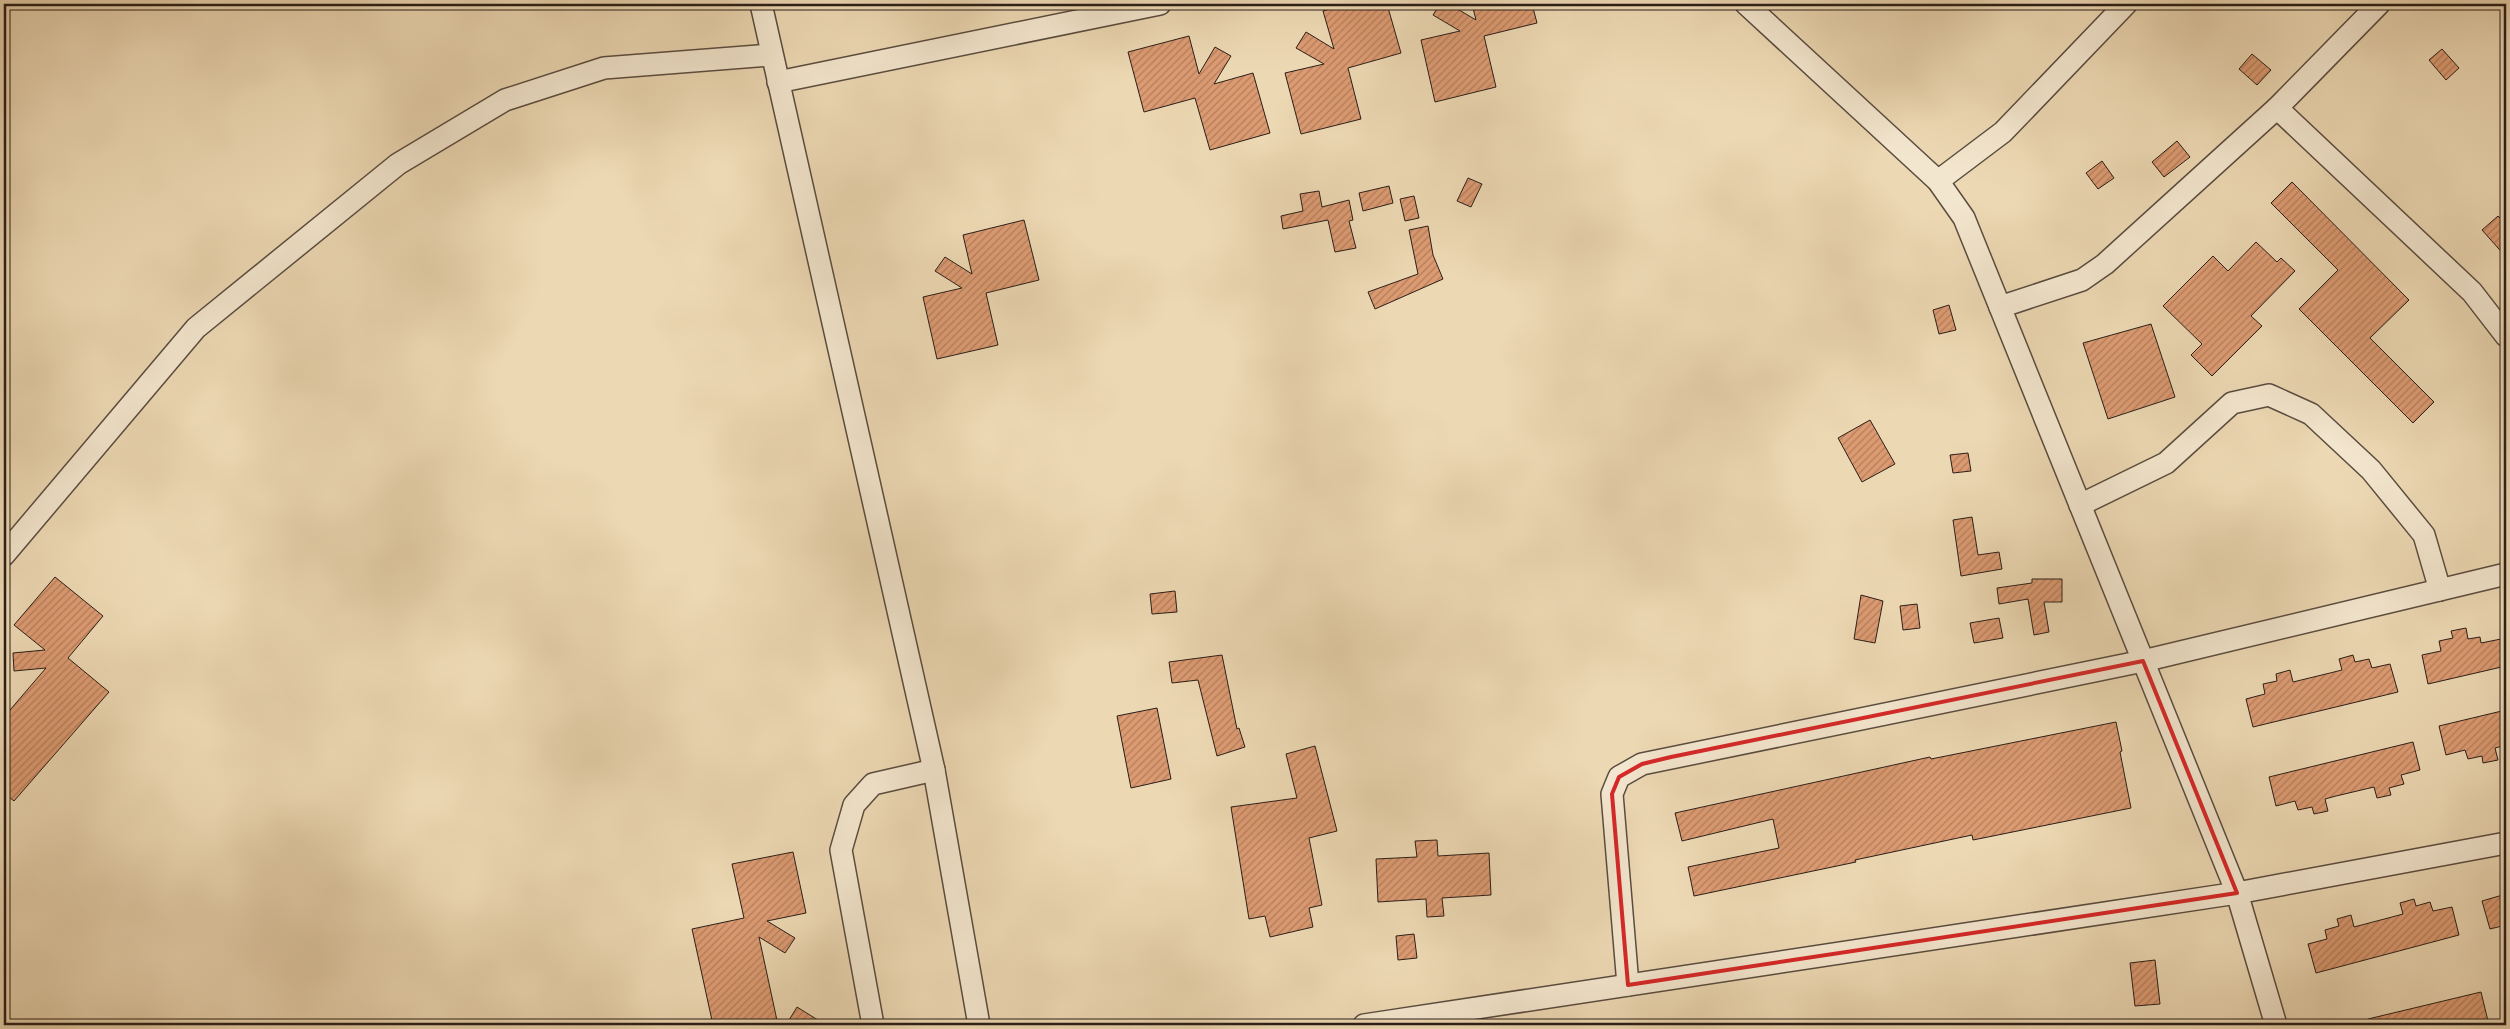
<svg xmlns="http://www.w3.org/2000/svg" width="2510" height="1029" viewBox="0 0 2510 1029" font-family="'Libre Bodoni',serif">
  <style>
    .building { fill: url(#building-hatch); stroke: #2a1e18 }
    .lines { fill: none; stroke-linecap: round; stroke-linejoin: round }
    .minor-casing { stroke: #5a4c3f; stroke-width: 24 }
    .minor { stroke: #f3e6ce; stroke-width: 21 }
    .marked { fill: none; stroke: #d62828; stroke-width: 4; stroke-linejoin: round }
  </style>
  <defs>
    <pattern id="building-hatch" width="6" height="6" patternUnits="userSpaceOnUse" patternTransform="scale(1.25)"><rect width="6" height="6" fill="#dd9b72"/><path d="M-1 1l2-2M0 6l6-6M5 7l2-2" fill="none" stroke="#b37e5d"/></pattern>
  </defs>
  <rect width="100%" height="100%" fill="#ecd8b3"/>
  <filter id="stains"><feTurbulence type="fractalNoise" baseFrequency=".004" numOctaves="4"/><feColorMatrix values="0 0 0 0 .2 0 0 0 0 .09 0 0 0 0 .02 0 0 0 .5 -.17"/></filter>
  <radialGradient id="worn" r=".72"><stop offset=".6" stop-color="#630" stop-opacity="0"/><stop offset="1" stop-color="#630" stop-opacity=".3"/></radialGradient>
  <g class="building">
    <path d="M 1347,4 L 1387,4 L 1401,53 L 1348,68 L 1361,119 L 1301,134 L 1285,73 L 1324,64 L 1296,48 L 1306,32 L 1334,49 L 1323,11 Z"/>
    <path d="M 1440,4 L 1449,4 L 1476,20 L 1472,4 L 1532,4 L 1537,23 L 1484,36 L 1496,87 L 1435,102 L 1421,40 L 1460,31 L 1433,15 Z"/>
    <path d="M 1189,36 L 1199,74 L 1215,47 L 1231,56 L 1214,84 L 1253,73 L 1270,133 L 1210,150 L 1195,98 L 1144,112 L 1128,52 Z"/>
    <path d="M 2442,49 L 2459,68 L 2446,80 L 2429,60 Z"/>
    <path d="M 2252,54 L 2271,70 L 2257,85 L 2239,69 Z"/>
    <path d="M 2177,141 L 2190,157 L 2164,177 L 2152,162 Z"/>
    <path d="M 2102,161 L 2114,178 L 2098,189 L 2086,173 Z"/>
    <path d="M 1468,178 L 1482,184 L 1471,207 L 1457,201 Z"/>
    <path d="M 2292,182 L 2409,300 L 2370,338 L 2434,402 L 2413,423 L 2299,309 L 2338,270 L 2271,203 Z"/>
    <path d="M 1389,186 L 1393,203 L 1363,211 L 1359,193 Z"/>
    <path d="M 1319,191 L 1322,207 L 1349,200 L 1353,220 L 1349,221 L 1356,248 L 1335,252 L 1328,220 L 1283,229 L 1281,216 L 1303,211 L 1300,194 Z"/>
    <path d="M 1414,196 L 1419,218 L 1405,221 L 1400,199 Z"/>
    <path d="M 2498,216 L 2506,224 L 2506,257 L 2482,230 Z"/>
    <path d="M 1024,220 L 1039,280 L 986,293 L 998,345 L 937,359 L 923,297 L 962,288 L 935,271 L 945,257 L 972,274 L 963,235 Z"/>
    <path d="M 1428,226 L 1433,255 L 1443,279 L 1375,309 L 1368,292 L 1418,274 L 1409,230 Z"/>
    <path d="M 2256,242 L 2277,262 L 2281,258 L 2295,271 L 2251,316 L 2262,326 L 2212,376 L 2191,355 L 2202,344 L 2163,306 L 2213,256 L 2228,271 Z"/>
    <path d="M 1949,305 L 1956,330 L 1939,334 L 1933,310 Z"/>
    <path d="M 2151,324 L 2175,397 L 2108,419 L 2083,343 Z"/>
    <path d="M 1870,420 L 1895,464 L 1862,482 L 1838,438 Z"/>
    <path d="M 1968,453 L 1971,471 L 1953,473 L 1950,455 Z"/>
    <path d="M 1972,517 L 1978,555 L 1999,552 L 2002,569 L 1961,576 L 1953,520 Z"/>
    <path d="M 55,577 L 103,616 L 68,658 L 109,692 L 14,801 L 4,793 L 4,717 L 46,668 L 14,671 L 13,653 L 45,650 L 14,625 Z"/>
    <path d="M 2032,579 L 2062,579 L 2062,602 L 2044,602 L 2049,632 L 2034,635 L 2028,599 L 1999,604 L 1997,588 L 2032,583 Z"/>
    <path d="M 1175,591 L 1177,612 L 1152,614 L 1150,594 Z"/>
    <path d="M 1861,595 L 1883,601 L 1875,643 L 1854,639 Z"/>
    <path d="M 1917,604 L 1920,628 L 1903,630 L 1900,606 Z"/>
    <path d="M 1999,618 L 2003,638 L 1974,643 L 1970,623 Z"/>
    <path d="M 2466,628 L 2468,639 L 2480,637 L 2481,643 L 2506,638 L 2506,666 L 2428,684 L 2422,655 L 2441,651 L 2439,641 L 2453,638 L 2451,631 Z"/>
    <path d="M 1222,655 L 1237,729 L 1239,728 L 1245,747 L 1217,756 L 1198,680 L 1172,683 L 1169,662 Z"/>
    <path d="M 2353,655 L 2355,662 L 2369,659 L 2372,668 L 2390,664 L 2398,692 L 2253,727 L 2246,699 L 2265,694 L 2263,684 L 2277,681 L 2276,674 L 2290,670 L 2293,682 L 2330,673 L 2342,670 L 2339,659 Z"/>
    <path d="M 1157,708 L 1171,779 L 1131,788 L 1117,716 Z"/>
    <path d="M 2506,710 L 2506,745 L 2495,748 L 2498,760 L 2483,763 L 2482,756 L 2468,759 L 2465,750 L 2446,755 L 2439,726 Z"/>
    <path d="M 2116,722 L 2122,751 L 2120,752 L 2131,808 L 1973,840 L 1972,835 L 1855,860 L 1856,862 L 1694,896 L 1688,867 L 1779,848 L 1773,819 L 1682,841 L 1675,813 L 1930,757 L 1931,759 Z"/>
    <path d="M 2413,742 L 2420,770 L 2401,775 L 2404,784 L 2389,788 L 2391,795 L 2377,798 L 2374,787 L 2336,796 L 2325,799 L 2328,811 L 2314,814 L 2312,807 L 2298,810 L 2295,801 L 2276,806 L 2269,777 Z"/>
    <path d="M 1315,746 L 1337,831 L 1309,838 L 1322,905 L 1309,908 L 1313,927 L 1270,937 L 1265,916 L 1249,919 L 1231,807 L 1297,798 L 1286,754 Z"/>
    <path d="M 1437,840 L 1438,856 L 1489,853 L 1491,895 L 1442,898 L 1444,916 L 1427,917 L 1426,899 L 1378,902 L 1376,859 L 1417,857 L 1415,841 Z"/>
    <path d="M 793,852 L 806,913 L 767,921 L 795,938 L 785,953 L 759,937 L 778,1025 L 713,1025 L 692,929 L 744,918 L 732,864 Z"/>
    <path d="M 2506,894 L 2506,925 L 2490,929 L 2482,901 Z"/>
    <path d="M 2414,899 L 2416,906 L 2430,902 L 2433,911 L 2452,907 L 2459,935 L 2316,973 L 2308,944 L 2327,939 L 2325,930 L 2339,926 L 2337,919 L 2351,915 L 2354,927 L 2392,917 L 2403,914 L 2400,903 Z"/>
    <path d="M 1414,934 L 1417,958 L 1398,960 L 1396,936 Z"/>
    <path d="M 2155,960 L 2160,1004 L 2135,1006 L 2130,963 Z"/>
    <path d="M 2481,992 L 2488,1021 L 2471,1025 L 2369,1025 L 2368,1019 Z"/>
    <path d="M 797,1007 L 826,1025 L 786,1025 Z"/>
  </g>
  <g class="lines">
    <g class="minor-casing">
      <g id="minor">
        <path d="M 761,4 L 934,770 L 979,1025"/>
        <path d="M 1746,4 L 1938,181 L 1964,218 L 2237,893 L 2276,1025"/>
        <path d="M 778,82 L 1160,4"/>
        <path d="M 2277,108 L 2472,292 L 2506,336"/>
        <path d="M 1938,181 L 2003,132 L 2126,4"/>
        <path d="M 2000,307 L 2082,280 L 2105,264 L 2277,108 L 2379,4"/>
        <path d="M 2080,505 L 2166,463 L 2232,403 L 2269,395 L 2311,414 L 2371,470 L 2424,535 L 2440,590"/>
        <path d="M 4,555 L 196,328 L 398,164 L 505,100 L 604,68 L 771,55"/>
        <path d="M 1628,985 L 1612,794 L 1619,777 L 1642,764 L 2143,661 L 2506,574"/>
        <path d="M 873,1025 L 841,850 L 854,805 L 873,784 L 934,770"/>
        <path d="M 1364,1025 L 2237,893 L 2506,843"/>
      </g>
    </g>
    <use href="#minor" class="minor"/>
  </g>
  <path class="marked" d="M 2143,661 L 2237,893 L 1628,985 L 1612,794 L 1619,777 L 1642,764 L 1671,757 Z"/>
  <rect width="2510" height="1029" fill="none" stroke="#ecd8b3" stroke-width="20"/>
  <rect x="5" y="5" width="2500" height="1019" fill="none" stroke="#2a1e18" stroke-width="2.5"/>
  <rect x="10" y="10" width="2490" height="1009" fill="none" stroke="#2a1e18"/>
  <rect width="100%" height="100%" filter="url(#stains)"/>
  <rect width="100%" height="100%" fill="url(#worn)"/>
</svg>
